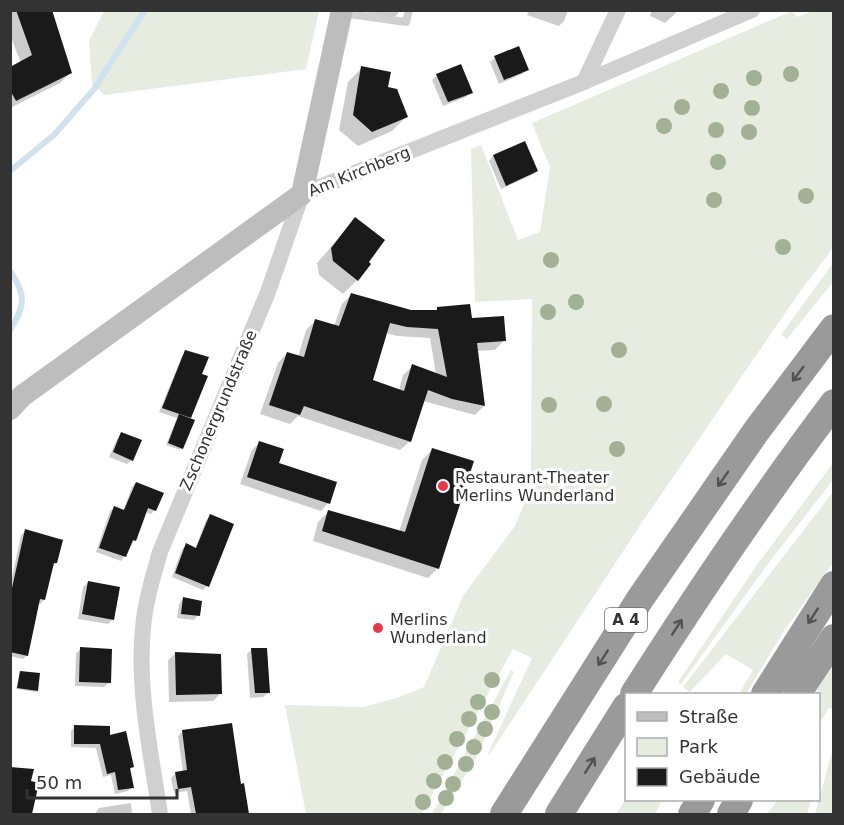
<svg xmlns="http://www.w3.org/2000/svg" width="844" height="825" viewBox="0 0 844 825" font-family="'DejaVu Sans',sans-serif">
  <style>
    .green { fill: #e6ecdf }
    .shadow { fill: #0003; fill-rule: evenodd }
    .lines { fill: none; stroke-linecap: round; stroke-linejoin: round }
    .stream { stroke: #cfe2ee; stroke-width: 6 }
    .building { fill: #1a1a1a; fill-rule: evenodd }
    .lane { stroke: #d0d0d0; stroke-width: 8 }
    .street { stroke: #d0d0d0; stroke-width: 16 }
    .secondary { stroke: #bdbdbd; stroke-width: 22 }
    .highway { stroke: #9a9a9a; stroke-width: 28 }
    .tree { fill: #a2b095 }
    .oneway { stroke: #525252 }
    .poi-dot { fill: #e63946; stroke: #fff; stroke-width: 2 }
    .labels { text-anchor: middle; stroke-width: 6; stroke-linejoin: round; paint-order: stroke }
    .shield { fill: #fff; stroke: #707070; stroke-width: 1.5 }
    .shield-label { font-size: 15px; font-weight: bold; fill: #333 }
    .street-label { font-size: 16px; fill: #333; stroke: #fff }
    .poi-label { font-size: 16px; fill: #333; stroke: #fff; text-anchor: start }
  </style>
  <rect width="100%" height="100%" fill="#fff"/>
  <g class="green">
    <path d="M 104,11 L 104,10 L 319,11 L 306,69 L 104,95 L 92,83 L 89,41 Z"/>
    <path d="M 792,11 L 797,17 L 813,11 L 833,11 L 833,248 L 796,297 L 645,518 L 489,755 L 488,754 L 532,658 L 513,649 L 421,814 L 306,814 L 285,705 L 363,707 L 397,698 L 424,687 L 463,596 L 515,526 L 531,487 L 532,299 L 475,302 L 471,149 L 481,145 L 518,240 L 540,232 L 550,167 L 532,123 Z"/>
    <path d="M 833,263 L 833,282 L 787,339 L 781,335 Z"/>
    <path d="M 833,463 L 833,480 L 767,565 L 681,684 L 678,682 L 757,565 Z"/>
    <path d="M 833,492 L 833,563 L 785,629 L 746,694 L 739,694 L 753,670 L 726,654 L 690,692 L 683,687 Z"/>
    <path d="M 833,663 L 833,709 L 829,708 L 819,724 L 818,694 L 815,694 Z"/>
    <path d="M 511,670 L 514,672 L 476,758 L 441,814 L 432,814 Z"/>
    <path d="M 833,748 L 833,812 L 832,814 L 815,814 Z"/>
    <path d="M 626,799 L 626,800 L 662,800 L 655,814 L 616,814 Z"/>
    <path d="M 778,800 L 811,800 L 807,814 L 767,814 Z"/>
  </g>
  <g class="shadow">
    <path d="M 10,10 L 51,10 L 71,72 L 60,83 L 10,108 L 10,68 L 21,63 L 10,35 Z"/>
    <path d="M 369,10 L 400,10 L 394,19 L 368,15 Z"/>
    <path d="M 529,10 L 568,10 L 564,21 L 559,26 L 527,15 Z"/>
    <path d="M 652,10 L 679,10 L 665,23 L 650,16 Z"/>
    <path d="M 495,58 L 527,69 L 522,74 L 499,84 L 490,62 Z"/>
    <path d="M 362,68 L 386,88 L 406,117 L 392,131 L 358,146 L 339,130 L 348,82 Z"/>
    <path d="M 437,75 L 471,92 L 466,97 L 443,106 L 432,80 Z"/>
    <path d="M 493,156 L 537,171 L 532,175 L 501,189 L 489,161 Z"/>
    <path d="M 356,219 L 357,280 L 343,294 L 319,275 L 317,263 Z"/>
    <path d="M 351,295 L 411,311 L 435,311 L 438,308 L 471,320 L 504,340 L 495,350 L 476,351 L 484,406 L 475,415 L 423,401 L 410,441 L 400,450 L 298,416 L 290,424 L 260,414 L 278,363 L 287,353 L 298,357 L 306,330 L 315,321 L 334,326 L 342,304 ZM 385,333 L 397,336 L 430,338 L 436,374 L 413,366 L 403,375 L 399,390 L 371,381 Z"/>
    <path d="M 186,352 L 200,375 L 187,419 L 182,448 L 180,450 L 166,445 L 177,418 L 159,412 L 182,356 Z"/>
    <path d="M 122,434 L 132,460 L 127,464 L 109,457 L 117,439 Z"/>
    <path d="M 259,443 L 277,464 L 328,503 L 321,511 L 240,484 L 252,450 Z"/>
    <path d="M 432,450 L 438,568 L 428,578 L 313,541 L 318,522 L 328,512 L 399,532 L 422,460 Z"/>
    <path d="M 136,483 L 155,510 L 151,514 L 145,512 L 135,540 L 121,561 L 96,552 L 110,511 L 114,508 L 123,511 L 132,487 Z"/>
    <path d="M 210,516 L 207,586 L 203,590 L 172,577 L 182,549 L 186,545 L 195,549 L 206,520 Z"/>
    <path d="M 26,531 L 56,563 L 51,567 L 44,600 L 40,604 L 37,603 L 27,655 L 23,659 L 10,656 L 10,586 L 21,535 Z"/>
    <path d="M 88,583 L 113,619 L 108,624 L 78,619 L 83,587 Z"/>
    <path d="M 183,599 L 198,615 L 194,620 L 177,618 L 179,604 Z"/>
    <path d="M 81,649 L 109,683 L 104,687 L 75,686 L 76,653 Z"/>
    <path d="M 252,649 L 268,693 L 263,697 L 250,698 L 247,654 Z"/>
    <path d="M 176,653 L 220,694 L 213,701 L 169,702 L 168,660 Z"/>
    <path d="M 20,672 L 37,690 L 35,692 L 16,689 Z"/>
    <path d="M 75,726 L 108,737 L 133,767 L 129,770 L 132,787 L 128,791 L 115,794 L 111,775 L 103,777 L 96,748 L 71,747 L 71,731 Z"/>
    <path d="M 182,732 L 240,785 L 242,785 L 247,814 L 191,814 L 187,791 L 174,793 L 171,778 L 176,773 L 183,772 L 178,736 Z"/>
    <path d="M 131,803 L 132,814 L 95,814 L 99,808 Z"/>
  </g>
  <g class="lines">
    <g class="stream">
      <path d="M 10,171 L 54,135 L 94,89 L 145,10"/>
      <path d="M 10,271 C 27,295 25,307 10,330"/>
    </g>
  </g>
  <g class="building">
    <path d="M 16,10 L 52,10 L 72,73 L 16,101 L 10,90 L 10,67 L 32,55 Z"/>
    <path d="M 519,46 L 529,70 L 504,80 L 494,56 Z"/>
    <path d="M 461,64 L 473,93 L 448,102 L 436,74 Z"/>
    <path d="M 361,66 L 391,72 L 388,87 L 397,89 L 408,117 L 372,132 L 353,115 Z"/>
    <path d="M 525,141 L 538,171 L 506,186 L 493,155 Z"/>
    <path d="M 355,217 L 385,240 L 369,262 L 371,264 L 358,281 L 333,261 L 331,248 Z"/>
    <path d="M 351,293 L 411,310 L 437,310 L 437,307 L 470,304 L 472,318 L 504,316 L 506,341 L 477,343 L 485,406 L 452,399 L 428,390 L 411,442 L 304,406 L 300,415 L 269,405 L 287,352 L 304,357 L 315,319 L 339,326 ZM 390,323 L 407,327 L 438,329 L 447,377 L 412,364 L 404,391 L 373,380 Z"/>
    <path d="M 185,350 L 209,357 L 202,374 L 208,376 L 191,418 L 162,408 Z"/>
    <path d="M 179,414 L 195,420 L 183,449 L 168,443 Z"/>
    <path d="M 121,432 L 142,440 L 133,461 L 113,452 Z"/>
    <path d="M 259,441 L 284,449 L 279,463 L 337,482 L 330,504 L 247,477 Z"/>
    <path d="M 432,448 L 474,461 L 439,569 L 322,531 L 328,510 L 405,532 Z"/>
    <path d="M 136,482 L 164,493 L 156,511 L 148,508 L 136,541 L 133,540 L 126,557 L 99,548 L 114,506 L 124,510 Z"/>
    <path d="M 210,514 L 234,524 L 209,587 L 175,573 L 186,543 L 196,548 Z"/>
    <path d="M 25,529 L 63,540 L 57,563 L 54,563 L 45,600 L 40,599 L 28,656 L 10,652 L 10,597 Z"/>
    <path d="M 88,581 L 120,587 L 114,620 L 82,614 Z"/>
    <path d="M 183,597 L 202,601 L 200,616 L 181,614 Z"/>
    <path d="M 80,647 L 112,649 L 111,683 L 79,682 Z"/>
    <path d="M 251,648 L 267,648 L 270,693 L 255,693 Z"/>
    <path d="M 175,652 L 221,654 L 222,694 L 176,695 Z"/>
    <path d="M 20,671 L 40,673 L 38,691 L 17,688 Z"/>
    <path d="M 232,723 L 241,784 L 244,783 L 249,814 L 196,814 L 191,787 L 178,789 L 175,772 L 187,770 L 182,730 Z"/>
    <path d="M 74,725 L 110,726 L 110,735 L 126,731 L 134,767 L 130,768 L 134,788 L 118,790 L 115,772 L 107,774 L 100,744 L 74,744 Z"/>
    <path d="M 10,767 L 34,769 L 31,781 L 39,783 L 32,814 L 10,814 Z"/>
  </g>
  <g class="lines">
    <path class="lane" d="M 342,13 L 406,22 L 409,10"/>
    <g class="street">
      <path d="M 584,82 L 618,10"/>
      <path d="M 160,814 C 151,754 137,689 143,628 C 145,602 153,577 160,552 L 268,292 L 302,194 L 584,82 L 752,10"/>
    </g>
    <path class="secondary" d="M 10,409 L 22,396 L 302,194 L 342,10"/>
    <g class="highway">
      <path d="M 634,694 C 697,595 763,497 834,403"/>
      <path d="M 765,694 L 834,585"/>
      <path d="M 797,694 L 834,638"/>
      <path d="M 504,814 L 640,599 L 757,430 L 834,328"/>
      <path d="M 559,814 L 626,707"/>
      <path d="M 692,814 L 701,800"/>
      <path d="M 731,814 L 739,800"/>
    </g>
  </g>
  <g class="tree">
    <circle cx="791" cy="74" r="8"/>
    <circle cx="754" cy="78" r="8"/>
    <circle cx="721" cy="91" r="8"/>
    <circle cx="682" cy="107" r="8"/>
    <circle cx="752" cy="108" r="8"/>
    <circle cx="664" cy="126" r="8"/>
    <circle cx="716" cy="130" r="8"/>
    <circle cx="749" cy="132" r="8"/>
    <circle cx="718" cy="162" r="8"/>
    <circle cx="806" cy="196" r="8"/>
    <circle cx="714" cy="200" r="8"/>
    <circle cx="783" cy="247" r="8"/>
    <circle cx="551" cy="260" r="8"/>
    <circle cx="576" cy="302" r="8"/>
    <circle cx="548" cy="312" r="8"/>
    <circle cx="619" cy="350" r="8"/>
    <circle cx="604" cy="404" r="8"/>
    <circle cx="549" cy="405" r="8"/>
    <circle cx="617" cy="449" r="8"/>
    <circle cx="492" cy="680" r="8"/>
    <circle cx="478" cy="702" r="8"/>
    <circle cx="492" cy="712" r="8"/>
    <circle cx="469" cy="719" r="8"/>
    <circle cx="485" cy="729" r="8"/>
    <circle cx="457" cy="739" r="8"/>
    <circle cx="474" cy="747" r="8"/>
    <circle cx="445" cy="762" r="8"/>
    <circle cx="466" cy="764" r="8"/>
    <circle cx="434" cy="781" r="8"/>
    <circle cx="453" cy="784" r="8"/>
    <circle cx="446" cy="798" r="8"/>
    <circle cx="423" cy="802" r="8"/>
  </g>
  <defs><path id="oneway-shaft" d="M-6 0H5M1.5-3L5.5 0L1.5 3" fill="none" stroke-width="1.6" stroke-linecap="round" stroke-linejoin="round" transform="scale(1.5)"/></defs>
  <g class="oneway">
    <use href="#oneway-shaft" transform="translate(798 374) rotate(127)"/>
    <use href="#oneway-shaft" transform="translate(723 479) rotate(125)"/>
    <use href="#oneway-shaft" transform="translate(813 616) rotate(123)"/>
    <use href="#oneway-shaft" transform="translate(677 627) rotate(-57)"/>
    <use href="#oneway-shaft" transform="translate(603 658) rotate(122)"/>
    <use href="#oneway-shaft" transform="translate(590 765) rotate(-58)"/>
  </g>
  <g class="poi-dot">
    <circle cx="443" cy="486" r="6"/>
    <circle cx="378" cy="628" r="6"/>
  </g>
  <g class="labels">
    <rect class="shield" x="605" y="608" width="42" height="24" rx="4.5"/>
    <g class="shield-label">
      <text x="626" y="625">A 4</text>
    </g>
    <g class="street-label">
      <text transform="translate(359 171) rotate(-22)" y="6">Am Kirchberg</text>
      <text transform="translate(218 410) rotate(-67)" y="6">Zschonergrundstraße</text>
    </g>
    <g class="poi-label">
      <text x="455" y="483">Restaurant-Theater<tspan x="455" dy="18">Merlins Wunderland</tspan></text>
      <text x="390" y="625">Merlins<tspan x="390" dy="18">Wunderland</tspan></text>
    </g>
  </g>
  <rect width="844" height="825" fill="none" stroke="#333333" stroke-width="24"/>
  <rect x="625" y="693" width="195" height="108" fill="#ffffff" stroke="#adadad" stroke-width="1.5"/>
  <rect x="637" y="712" width="30" height="9" fill="#bdbdbd" stroke="#adadad" stroke-width="1.5"/>
  <text x="679" y="723" font-size="18" fill="#333333">Straße</text>
  <rect x="637" y="738" width="30" height="18" fill="#e6ecdf" stroke="#adadad" stroke-width="1.5"/>
  <text x="679" y="753" font-size="18" fill="#333333">Park</text>
  <rect x="637" y="768" width="30" height="18" fill="#1a1a1a" stroke="#adadad" stroke-width="1.5"/>
  <text x="679" y="783" font-size="18" fill="#333333">Gebäude</text>
  <path d="M27 789v9h150v-9" fill="none" stroke="#333333" stroke-width="3"/>
  <text x="36" y="789" font-size="18" fill="#333333" stroke="#ffffff" stroke-width="4.5" paint-order="stroke">50 m</text>
</svg>
